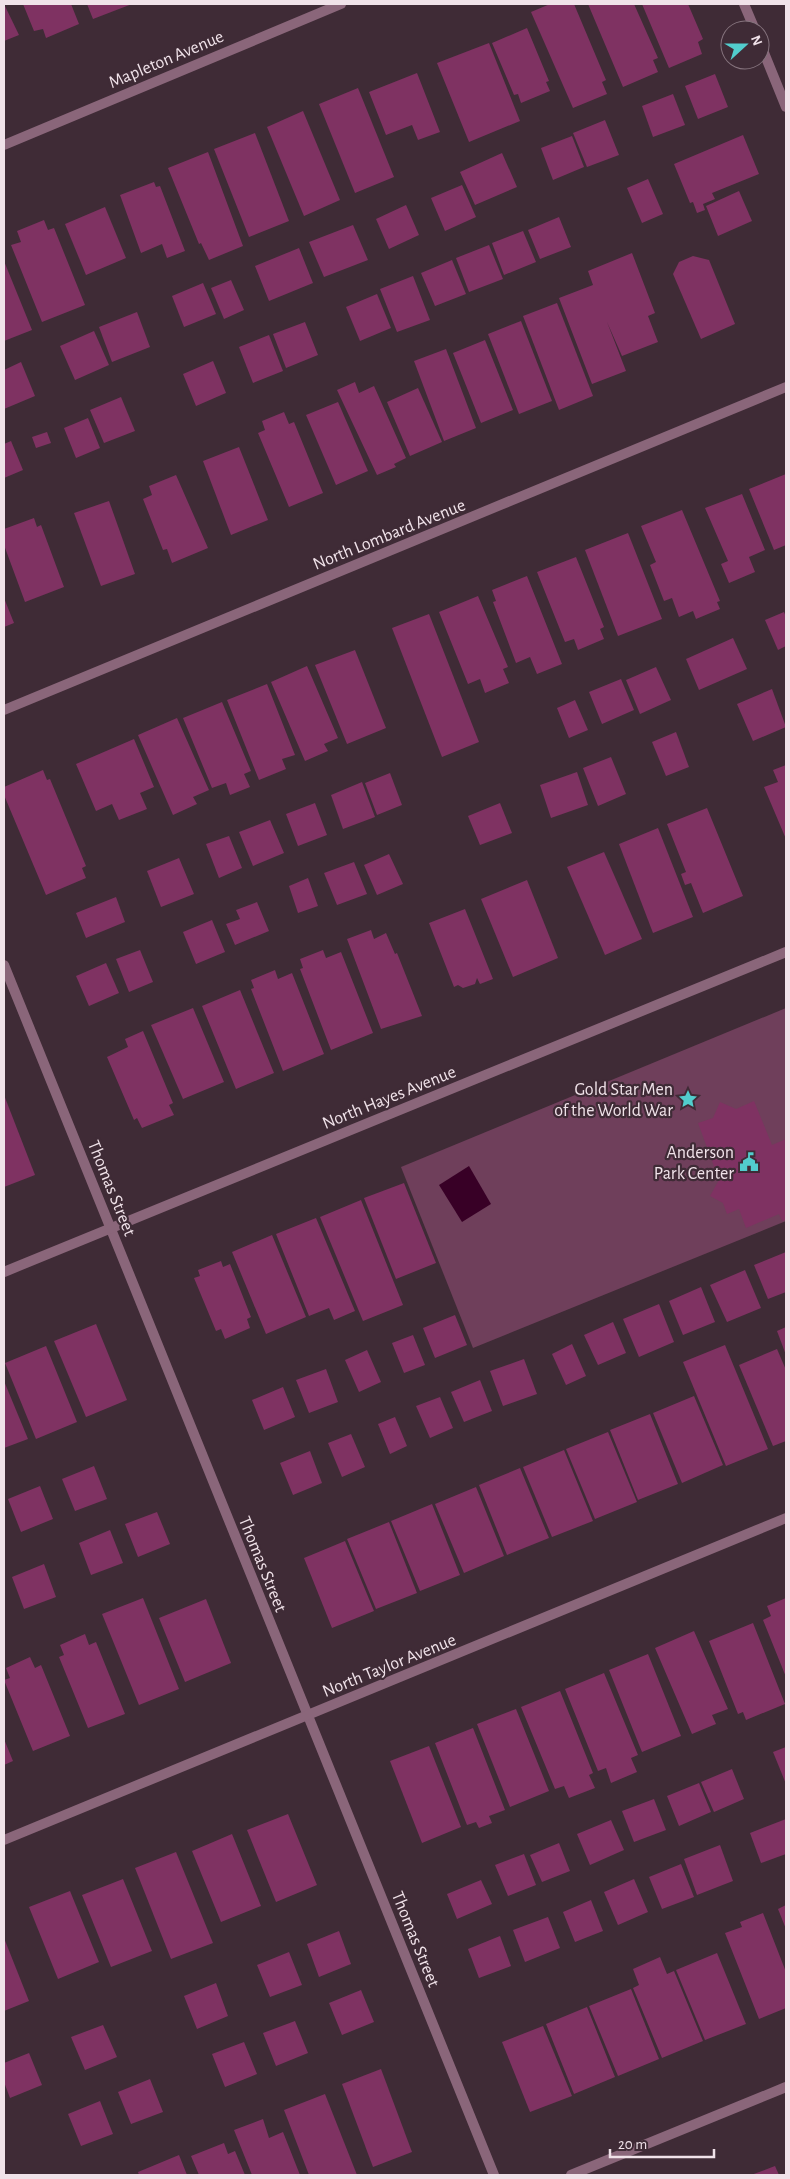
<svg xmlns="http://www.w3.org/2000/svg" width="790" height="2179" viewBox="0 0 790 2179" font-family="'Alegreya Sans',sans-serif">
  <style>
    .green { fill: #6f3f5b }
    .water { fill: #380026 }
    .building { fill: #7f3262 }
    .lines { fill: none; stroke-linecap: round; stroke-linejoin: round }
    .minor { stroke: #8a667a; stroke-width: 10 }
    .tertiary { stroke: #8a667a; stroke-width: 10 }
    .labels { text-anchor: middle; stroke-width: 4.5; stroke-linejoin: round; paint-order: stroke }
    .street-label { font-size: 18px; fill: #f0e2e9; stroke: #3f2b36 }
    .poi-label { font-size: 18px; fill: #f0e2e9; stroke: #3f2b36; text-anchor: end }
  </style>
  <rect width="100%" height="100%" fill="#3f2b36"/>
  <path class="green" d="M 786,1008 L 786,1221 L 473,1348 L 401,1167 Z"/>
  <path class="water" d="M 469,1166 L 491,1204 L 462,1222 L 439,1185 Z"/>
  <g class="building">
    <path d="M 4,4 L 19,35 L 4,41 Z"/>
    <path d="M 23,4 L 71,4 L 79,24 L 46,38 L 43,29 L 34,31 Z"/>
    <path d="M 87,4 L 132,4 L 93,19 Z"/>
    <path d="M 550,4 L 574,4 L 606,80 L 602,82 L 607,94 L 573,108 L 531,12 Z"/>
    <path d="M 588,4 L 634,4 L 658,58 L 653,60 L 658,72 L 623,87 Z"/>
    <path d="M 642,4 L 688,4 L 703,39 L 698,42 L 702,54 L 669,68 Z"/>
    <path d="M 527,28 L 549,81 L 546,82 L 550,91 L 521,103 L 518,94 L 514,95 L 492,43 Z"/>
    <path d="M 489,43 L 520,121 L 469,142 L 437,63 Z"/>
    <path d="M 417,73 L 440,132 L 418,140 L 412,125 L 386,135 L 369,92 Z"/>
    <path d="M 715,74 L 728,107 L 698,119 L 685,86 Z"/>
    <path d="M 358,88 L 394,177 L 355,193 L 319,104 Z"/>
    <path d="M 673,94 L 685,125 L 653,137 L 642,106 Z"/>
    <path d="M 303,111 L 340,200 L 304,216 L 267,127 Z"/>
    <path d="M 605,120 L 619,155 L 587,167 L 573,133 Z"/>
    <path d="M 255,133 L 289,221 L 249,237 L 214,149 Z"/>
    <path d="M 743,135 L 759,174 L 712,193 L 715,199 L 703,204 L 705,210 L 697,213 L 693,202 L 690,203 L 674,164 Z"/>
    <path d="M 572,136 L 584,167 L 553,180 L 541,148 Z"/>
    <path d="M 208,152 L 243,246 L 209,260 L 201,243 L 199,244 L 168,168 Z"/>
    <path d="M 502,153 L 517,187 L 475,205 L 460,172 Z"/>
    <path d="M 648,179 L 663,214 L 642,223 L 627,188 Z"/>
    <path d="M 154,182 L 156,187 L 160,186 L 185,251 L 167,258 L 162,244 L 141,253 L 120,195 Z"/>
    <path d="M 462,185 L 476,217 L 445,231 L 431,198 Z"/>
    <path d="M 739,191 L 752,221 L 718,236 L 706,206 Z"/>
    <path d="M 406,205 L 419,235 L 389,249 L 376,219 Z"/>
    <path d="M 105,207 L 126,258 L 86,275 L 65,224 Z"/>
    <path d="M 559,217 L 571,247 L 540,259 L 528,230 Z"/>
    <path d="M 44,220 L 48,230 L 54,228 L 85,305 L 42,322 L 11,245 L 21,242 L 17,231 Z"/>
    <path d="M 353,225 L 368,260 L 324,277 L 309,242 Z"/>
    <path d="M 523,231 L 536,262 L 504,275 L 492,243 Z"/>
    <path d="M 489,245 L 503,279 L 469,292 L 456,258 Z"/>
    <path d="M 299,248 L 313,283 L 269,301 L 255,266 Z"/>
    <path d="M 632,253 L 655,313 L 648,316 L 658,342 L 622,356 L 607,322 L 626,371 L 592,384 L 559,298 L 593,285 L 588,271 Z"/>
    <path d="M 693,256 L 709,260 L 735,324 L 701,339 L 673,274 L 679,262 Z"/>
    <path d="M 452,260 L 466,294 L 435,306 L 421,273 Z"/>
    <path d="M 4,261 L 32,330 L 4,341 Z"/>
    <path d="M 413,276 L 430,320 L 397,332 L 380,289 Z"/>
    <path d="M 231,280 L 244,310 L 224,319 L 211,288 Z"/>
    <path d="M 203,283 L 216,314 L 184,327 L 172,296 Z"/>
    <path d="M 377,294 L 391,328 L 360,341 L 346,307 Z"/>
    <path d="M 557,303 L 593,396 L 559,410 L 523,316 Z"/>
    <path d="M 137,312 L 150,347 L 112,362 L 99,327 Z"/>
    <path d="M 521,321 L 552,401 L 519,414 L 488,334 Z"/>
    <path d="M 305,322 L 318,355 L 286,368 L 273,334 Z"/>
    <path d="M 94,331 L 109,365 L 75,380 L 60,346 Z"/>
    <path d="M 269,335 L 283,371 L 253,383 L 239,347 Z"/>
    <path d="M 485,340 L 513,410 L 481,423 L 453,353 Z"/>
    <path d="M 446,349 L 476,428 L 444,441 L 414,361 Z"/>
    <path d="M 213,361 L 226,393 L 196,406 L 183,374 Z"/>
    <path d="M 21,362 L 35,396 L 4,409 L 4,370 Z"/>
    <path d="M 355,382 L 359,393 L 374,386 L 406,458 L 394,464 L 396,467 L 377,475 L 337,390 Z"/>
    <path d="M 418,388 L 442,442 L 410,456 L 387,402 Z"/>
    <path d="M 121,397 L 135,431 L 104,443 L 90,410 Z"/>
    <path d="M 338,402 L 368,471 L 336,485 L 306,415 Z"/>
    <path d="M 284,412 L 289,424 L 294,422 L 323,493 L 289,507 L 258,433 L 265,430 L 262,421 Z"/>
    <path d="M 88,418 L 100,448 L 76,458 L 64,428 Z"/>
    <path d="M 47,432 L 51,443 L 36,448 L 32,437 Z"/>
    <path d="M 11,441 L 23,470 L 4,478 L 4,444 Z"/>
    <path d="M 239,447 L 268,520 L 231,535 L 203,461 Z"/>
    <path d="M 786,474 L 786,545 L 774,550 L 749,489 Z"/>
    <path d="M 176,475 L 208,548 L 172,563 L 167,549 L 163,550 L 143,499 L 152,495 L 149,486 Z"/>
    <path d="M 742,494 L 765,550 L 749,557 L 755,572 L 729,583 L 721,564 L 728,561 L 705,508 Z"/>
    <path d="M 109,501 L 135,574 L 101,586 L 74,513 Z"/>
    <path d="M 682,510 L 720,601 L 717,602 L 720,609 L 696,619 L 693,611 L 679,617 L 672,598 L 664,601 L 650,565 L 656,562 L 641,526 Z"/>
    <path d="M 34,518 L 37,527 L 41,525 L 64,587 L 25,602 L 4,545 L 4,529 Z"/>
    <path d="M 628,533 L 662,619 L 618,636 L 585,550 Z"/>
    <path d="M 576,557 L 604,627 L 600,629 L 604,639 L 578,650 L 574,639 L 565,642 L 537,572 Z"/>
    <path d="M 527,576 L 562,664 L 537,674 L 530,657 L 516,663 L 493,602 L 496,601 L 492,590 Z"/>
    <path d="M 478,596 L 508,667 L 503,669 L 509,683 L 485,693 L 480,679 L 468,684 L 439,612 Z"/>
    <path d="M 4,598 L 14,623 L 4,627 Z"/>
    <path d="M 784,612 L 786,617 L 786,646 L 778,650 L 765,620 Z"/>
    <path d="M 429,614 L 479,742 L 442,757 L 392,628 Z"/>
    <path d="M 733,638 L 747,669 L 699,690 L 686,659 Z"/>
    <path d="M 355,650 L 386,728 L 347,744 L 315,665 Z"/>
    <path d="M 307,666 L 338,738 L 324,744 L 328,751 L 305,761 L 271,682 Z"/>
    <path d="M 656,667 L 671,700 L 640,714 L 626,680 Z"/>
    <path d="M 621,679 L 634,710 L 602,724 L 589,692 Z"/>
    <path d="M 267,684 L 295,755 L 282,759 L 286,769 L 259,780 L 227,700 Z"/>
    <path d="M 772,689 L 786,727 L 753,741 L 737,704 Z"/>
    <path d="M 575,700 L 588,730 L 569,738 L 557,708 Z"/>
    <path d="M 222,702 L 251,771 L 244,774 L 250,787 L 230,795 L 226,783 L 212,788 L 183,718 Z"/>
    <path d="M 177,718 L 209,790 L 193,797 L 197,804 L 173,815 L 138,735 Z"/>
    <path d="M 676,732 L 689,767 L 666,776 L 652,742 Z"/>
    <path d="M 134,739 L 154,787 L 140,793 L 147,809 L 119,820 L 112,804 L 96,811 L 76,764 Z"/>
    <path d="M 611,757 L 626,794 L 598,806 L 583,768 Z"/>
    <path d="M 786,765 L 786,839 L 764,787 L 778,782 L 773,770 Z"/>
    <path d="M 43,770 L 47,780 L 50,779 L 86,866 L 82,868 L 86,878 L 46,895 L 4,795 L 4,787 Z"/>
    <path d="M 577,772 L 588,805 L 551,818 L 540,785 Z"/>
    <path d="M 390,773 L 402,805 L 377,815 L 365,783 Z"/>
    <path d="M 362,782 L 375,817 L 343,829 L 331,795 Z"/>
    <path d="M 315,803 L 327,835 L 298,846 L 286,814 Z"/>
    <path d="M 500,803 L 512,833 L 480,845 L 468,816 Z"/>
    <path d="M 707,808 L 743,896 L 703,913 L 691,883 L 685,885 L 681,874 L 686,872 L 667,824 Z"/>
    <path d="M 270,820 L 284,853 L 253,866 L 239,832 Z"/>
    <path d="M 658,828 L 693,917 L 653,933 L 619,844 Z"/>
    <path d="M 229,836 L 242,868 L 219,878 L 206,844 Z"/>
    <path d="M 604,852 L 642,939 L 605,955 L 567,867 Z"/>
    <path d="M 389,854 L 403,884 L 377,895 L 364,865 Z"/>
    <path d="M 179,858 L 194,894 L 161,907 L 147,871 Z"/>
    <path d="M 354,862 L 367,894 L 337,905 L 324,873 Z"/>
    <path d="M 308,878 L 318,906 L 298,913 L 289,886 Z"/>
    <path d="M 527,880 L 558,958 L 513,977 L 481,899 Z"/>
    <path d="M 116,897 L 125,922 L 86,938 L 76,913 Z"/>
    <path d="M 257,902 L 269,931 L 235,945 L 226,924 L 240,919 L 236,910 Z"/>
    <path d="M 465,909 L 493,979 L 480,984 L 477,978 L 475,984 L 463,988 L 458,985 L 454,987 L 429,923 Z"/>
    <path d="M 212,920 L 225,952 L 196,964 L 183,932 Z"/>
    <path d="M 371,930 L 374,939 L 386,933 L 395,954 L 397,953 L 422,1016 L 381,1029 L 347,939 Z"/>
    <path d="M 140,950 L 153,982 L 129,992 L 116,959 Z"/>
    <path d="M 323,950 L 326,958 L 341,952 L 373,1033 L 331,1050 L 300,969 L 303,968 L 300,959 Z"/>
    <path d="M 106,963 L 119,993 L 89,1006 L 76,976 Z"/>
    <path d="M 275,970 L 278,979 L 292,973 L 324,1054 L 283,1071 L 251,989 L 254,988 L 251,980 Z"/>
    <path d="M 240,990 L 274,1073 L 236,1089 L 202,1006 Z"/>
    <path d="M 193,1008 L 224,1082 L 183,1099 L 151,1025 Z"/>
    <path d="M 143,1031 L 173,1103 L 169,1105 L 174,1115 L 142,1128 L 137,1118 L 134,1120 L 107,1057 L 128,1047 L 125,1039 Z"/>
    <path d="M 4,1095 L 35,1175 L 4,1187 Z"/>
    <path d="M 754,1101 L 772,1145 L 786,1139 L 786,1220 L 782,1221 L 779,1214 L 746,1228 L 739,1209 L 727,1214 L 723,1203 L 710,1196 L 719,1180 L 698,1123 L 713,1118 L 720,1102 L 736,1109 Z"/>
    <path d="M 404,1183 L 436,1263 L 396,1279 L 364,1198 Z"/>
    <path d="M 361,1200 L 403,1305 L 363,1321 L 320,1217 Z"/>
    <path d="M 316,1218 L 355,1311 L 334,1320 L 329,1308 L 309,1316 L 276,1234 Z"/>
    <path d="M 272,1235 L 306,1317 L 266,1334 L 232,1252 Z"/>
    <path d="M 786,1252 L 786,1292 L 768,1299 L 754,1265 Z"/>
    <path d="M 221,1261 L 223,1267 L 230,1264 L 251,1317 L 247,1319 L 250,1328 L 225,1339 L 221,1329 L 216,1331 L 194,1278 L 200,1276 L 198,1270 Z"/>
    <path d="M 745,1270 L 761,1308 L 727,1322 L 710,1285 Z"/>
    <path d="M 701,1287 L 715,1322 L 683,1335 L 669,1301 Z"/>
    <path d="M 659,1304 L 674,1342 L 639,1357 L 623,1319 Z"/>
    <path d="M 455,1315 L 467,1345 L 435,1358 L 423,1328 Z"/>
    <path d="M 613,1322 L 626,1353 L 598,1365 L 584,1335 Z"/>
    <path d="M 96,1324 L 127,1400 L 86,1417 L 54,1341 Z"/>
    <path d="M 786,1327 L 786,1355 L 777,1331 Z"/>
    <path d="M 413,1335 L 425,1365 L 404,1373 L 392,1343 Z"/>
    <path d="M 572,1344 L 586,1376 L 566,1385 L 552,1354 Z"/>
    <path d="M 725,1345 L 768,1449 L 726,1466 L 683,1362 Z"/>
    <path d="M 46,1346 L 77,1422 L 36,1439 L 5,1363 Z"/>
    <path d="M 777,1349 L 786,1370 L 786,1441 L 773,1446 L 739,1365 Z"/>
    <path d="M 367,1350 L 381,1382 L 359,1392 L 345,1360 Z"/>
    <path d="M 524,1359 L 537,1394 L 503,1406 L 490,1371 Z"/>
    <path d="M 326,1369 L 338,1402 L 309,1413 L 296,1380 Z"/>
    <path d="M 480,1380 L 492,1411 L 464,1422 L 451,1392 Z"/>
    <path d="M 4,1381 L 28,1439 L 4,1448 Z"/>
    <path d="M 283,1387 L 295,1417 L 264,1430 L 252,1400 Z"/>
    <path d="M 694,1396 L 723,1465 L 682,1483 L 653,1413 Z"/>
    <path d="M 440,1397 L 453,1428 L 430,1438 L 416,1406 Z"/>
    <path d="M 650,1414 L 678,1484 L 638,1500 L 610,1430 Z"/>
    <path d="M 395,1417 L 407,1446 L 390,1454 L 378,1424 Z"/>
    <path d="M 608,1432 L 637,1502 L 595,1519 L 566,1449 Z"/>
    <path d="M 351,1434 L 365,1467 L 342,1477 L 328,1443 Z"/>
    <path d="M 564,1450 L 593,1521 L 552,1537 L 523,1467 Z"/>
    <path d="M 310,1451 L 322,1483 L 293,1495 L 280,1463 Z"/>
    <path d="M 94,1466 L 107,1499 L 75,1511 L 62,1479 Z"/>
    <path d="M 520,1468 L 549,1538 L 507,1555 L 479,1485 Z"/>
    <path d="M 40,1486 L 53,1519 L 21,1532 L 8,1499 Z"/>
    <path d="M 476,1487 L 504,1556 L 464,1573 L 435,1504 Z"/>
    <path d="M 432,1504 L 460,1575 L 420,1591 L 391,1521 Z"/>
    <path d="M 157,1512 L 170,1544 L 138,1557 L 125,1524 Z"/>
    <path d="M 389,1522 L 417,1593 L 376,1609 L 347,1539 Z"/>
    <path d="M 110,1530 L 123,1563 L 91,1575 L 79,1543 Z"/>
    <path d="M 345,1541 L 374,1611 L 332,1628 L 304,1558 Z"/>
    <path d="M 44,1564 L 56,1597 L 24,1609 L 12,1577 Z"/>
    <path d="M 143,1598 L 179,1689 L 139,1705 L 102,1614 Z"/>
    <path d="M 786,1598 L 786,1677 L 763,1620 L 771,1616 L 767,1606 Z"/>
    <path d="M 206,1599 L 231,1663 L 185,1682 L 159,1618 Z"/>
    <path d="M 753,1623 L 785,1704 L 746,1720 L 743,1712 L 738,1714 L 709,1641 Z"/>
    <path d="M 694,1631 L 728,1709 L 712,1715 L 716,1724 L 692,1734 L 655,1648 Z"/>
    <path d="M 85,1634 L 89,1645 L 96,1642 L 125,1714 L 88,1728 L 59,1657 L 64,1655 L 60,1645 Z"/>
    <path d="M 648,1654 L 681,1736 L 642,1752 L 609,1670 Z"/>
    <path d="M 30,1657 L 35,1668 L 41,1665 L 70,1736 L 33,1751 L 4,1680 L 10,1678 L 6,1668 Z"/>
    <path d="M 604,1673 L 638,1755 L 631,1758 L 637,1772 L 611,1783 L 606,1768 L 598,1771 L 565,1689 Z"/>
    <path d="M 560,1691 L 593,1773 L 589,1775 L 595,1788 L 569,1798 L 564,1786 L 555,1789 L 521,1707 Z"/>
    <path d="M 516,1709 L 549,1791 L 510,1807 L 477,1724 Z"/>
    <path d="M 473,1728 L 505,1810 L 489,1816 L 492,1823 L 479,1828 L 476,1822 L 467,1825 L 435,1743 Z"/>
    <path d="M 4,1739 L 13,1761 L 4,1765 Z"/>
    <path d="M 429,1746 L 461,1827 L 422,1843 L 390,1761 Z"/>
    <path d="M 786,1747 L 786,1784 L 773,1752 Z"/>
    <path d="M 732,1769 L 744,1799 L 714,1812 L 701,1782 Z"/>
    <path d="M 699,1783 L 711,1812 L 679,1826 L 667,1796 Z"/>
    <path d="M 654,1799 L 666,1830 L 634,1842 L 622,1811 Z"/>
    <path d="M 288,1814 L 317,1885 L 276,1902 L 247,1830 Z"/>
    <path d="M 786,1819 L 786,1854 L 761,1863 L 750,1833 Z"/>
    <path d="M 611,1820 L 624,1850 L 590,1865 L 577,1834 Z"/>
    <path d="M 232,1834 L 261,1906 L 221,1922 L 192,1851 Z"/>
    <path d="M 559,1843 L 570,1871 L 542,1882 L 530,1855 Z"/>
    <path d="M 720,1845 L 733,1881 L 697,1895 L 684,1859 Z"/>
    <path d="M 176,1852 L 213,1943 L 171,1959 L 135,1868 Z"/>
    <path d="M 524,1854 L 536,1885 L 508,1896 L 495,1865 Z"/>
    <path d="M 681,1864 L 694,1897 L 662,1909 L 649,1877 Z"/>
    <path d="M 123,1879 L 152,1951 L 111,1967 L 82,1895 Z"/>
    <path d="M 634,1879 L 648,1912 L 618,1925 L 604,1892 Z"/>
    <path d="M 481,1880 L 492,1904 L 457,1919 L 447,1894 Z"/>
    <path d="M 70,1891 L 99,1962 L 58,1979 L 29,1907 Z"/>
    <path d="M 591,1900 L 603,1931 L 575,1942 L 563,1912 Z"/>
    <path d="M 786,1905 L 786,1929 L 778,1909 Z"/>
    <path d="M 763,1913 L 786,1972 L 786,2008 L 759,2019 L 725,1933 L 742,1927 L 740,1922 Z"/>
    <path d="M 548,1917 L 560,1948 L 525,1962 L 513,1930 Z"/>
    <path d="M 339,1931 L 351,1964 L 319,1977 L 307,1944 Z"/>
    <path d="M 500,1936 L 511,1966 L 479,1978 L 468,1949 Z"/>
    <path d="M 4,1938 L 29,2001 L 4,2011 Z"/>
    <path d="M 289,1952 L 302,1985 L 270,1997 L 257,1965 Z"/>
    <path d="M 717,1953 L 746,2024 L 705,2040 L 676,1970 Z"/>
    <path d="M 660,1957 L 667,1974 L 674,1971 L 703,2041 L 662,2058 L 633,1988 L 639,1985 L 633,1969 Z"/>
    <path d="M 216,1983 L 228,2016 L 197,2029 L 184,1996 Z"/>
    <path d="M 631,1989 L 659,2059 L 618,2076 L 589,2006 Z"/>
    <path d="M 361,1990 L 374,2022 L 342,2035 L 329,2003 Z"/>
    <path d="M 587,2007 L 615,2077 L 574,2094 L 546,2024 Z"/>
    <path d="M 295,2021 L 308,2053 L 276,2066 L 263,2033 Z"/>
    <path d="M 103,2025 L 117,2057 L 85,2070 L 71,2037 Z"/>
    <path d="M 543,2026 L 572,2096 L 530,2112 L 502,2042 Z"/>
    <path d="M 244,2042 L 257,2074 L 225,2087 L 212,2054 Z"/>
    <path d="M 29,2053 L 42,2085 L 10,2098 L 4,2082 L 4,2063 Z"/>
    <path d="M 381,2069 L 412,2152 L 373,2167 L 342,2084 Z"/>
    <path d="M 150,2079 L 163,2112 L 131,2124 L 118,2092 Z"/>
    <path d="M 325,2094 L 357,2175 L 309,2175 L 284,2110 Z"/>
    <path d="M 100,2101 L 113,2134 L 81,2146 L 68,2114 Z"/>
    <path d="M 263,2119 L 269,2138 L 283,2132 L 300,2175 L 252,2175 L 234,2130 Z"/>
    <path d="M 224,2143 L 228,2154 L 235,2151 L 245,2175 L 199,2175 L 191,2156 Z"/>
    <path d="M 179,2155 L 187,2175 L 139,2175 L 138,2172 Z"/>
    <path d="M 775,2166 L 779,2175 L 751,2175 Z"/>
  </g>
  <g class="lines">
    <g class="minor">
      <path d="M 4,145 L 341,4"/>
      <path d="M 4,710 L 786,387"/>
      <path d="M 4,965 L 494,2175"/>
      <path d="M 4,1272 L 786,952"/>
      <path d="M 4,1840 L 786,1518"/>
      <path d="M 571,2175 L 786,2087"/>
    </g>
    <g class="tertiary">
      <path d="M 744,4 L 755,30"/>
      <path d="M 760,43 L 786,107"/>
    </g>
  </g>
  <defs>
    <g id="sight-bare" transform="scale(1.5)"><path d="M0-6L1.8-2.2L6-1.7L2.9 1.2L3.7 5.4L0 3.3L-3.7 5.4L-2.9 1.2L-6-1.7L-1.8-2.2Z" fill="#52cdcd" stroke="#3f2b36" stroke-width="2.5" paint-order="stroke"/></g>
    <g id="civic-bare" transform="scale(1.5)"><path d="M-.6-6.5H3V-4.5H.6V-3L4-1V1h2V6H-6V1h2V-1L-.6-3ZM-1.2 2.5V6h2.4V2.5Z" fill="#52cdcd" stroke="#3f2b36" stroke-width="2.5" paint-order="stroke"/></g>
  </defs>
  <g fill-rule="evenodd">
    <use href="#sight-bare" x="688" y="1099"/>
    <use href="#civic-bare" x="749" y="1162"/>
  </g>
  <g class="labels">
    <g class="street-label">
      <text transform="translate(166 59) rotate(-23)" y="6">Mapleton Avenue</text>
      <text transform="translate(389 534) rotate(-22)" y="6">North Lombard Avenue</text>
      <text transform="translate(389 1097) rotate(-22)" y="6">North Hayes Avenue</text>
      <text transform="translate(112 1188) rotate(68)" y="6">Thomas Street</text>
      <text transform="translate(263 1564) rotate(68)" y="6">Thomas Street</text>
      <text transform="translate(389 1665) rotate(-22)" y="6">North Taylor Avenue</text>
      <text transform="translate(416 1939) rotate(68)" y="6">Thomas Street</text>
    </g>
    <g class="poi-label">
      <text x="673" y="1095">Gold Star Men<tspan x="673" dy="21">of the World War</tspan></text>
      <text x="734" y="1158">Anderson<tspan x="734" dy="21">Park Center</tspan></text>
    </g>
  </g>
  <rect width="790" height="2179" fill="none" stroke="#f0e2e9" stroke-width="10"/>
  <g transform="translate(745 45) rotate(69)"><circle r="24" fill="#3f2b36" stroke="#86747e"/>
  <path d="M0-4L9 19L0 12L-9 19Z" fill="#52cdcd"/>
  <text y="-8" font-size="14" font-weight="bold" text-anchor="middle" fill="#f0e2e9">N</text>
  </g>
  <path d="M610 2149v8h104v-8" fill="none" stroke="#f0e2e9" stroke-width="2.5"/>
  <text x="618" y="2149" font-size="15" fill="#f0e2e9" stroke="#3f2b36" stroke-width="4" paint-order="stroke">20 m</text>
</svg>
